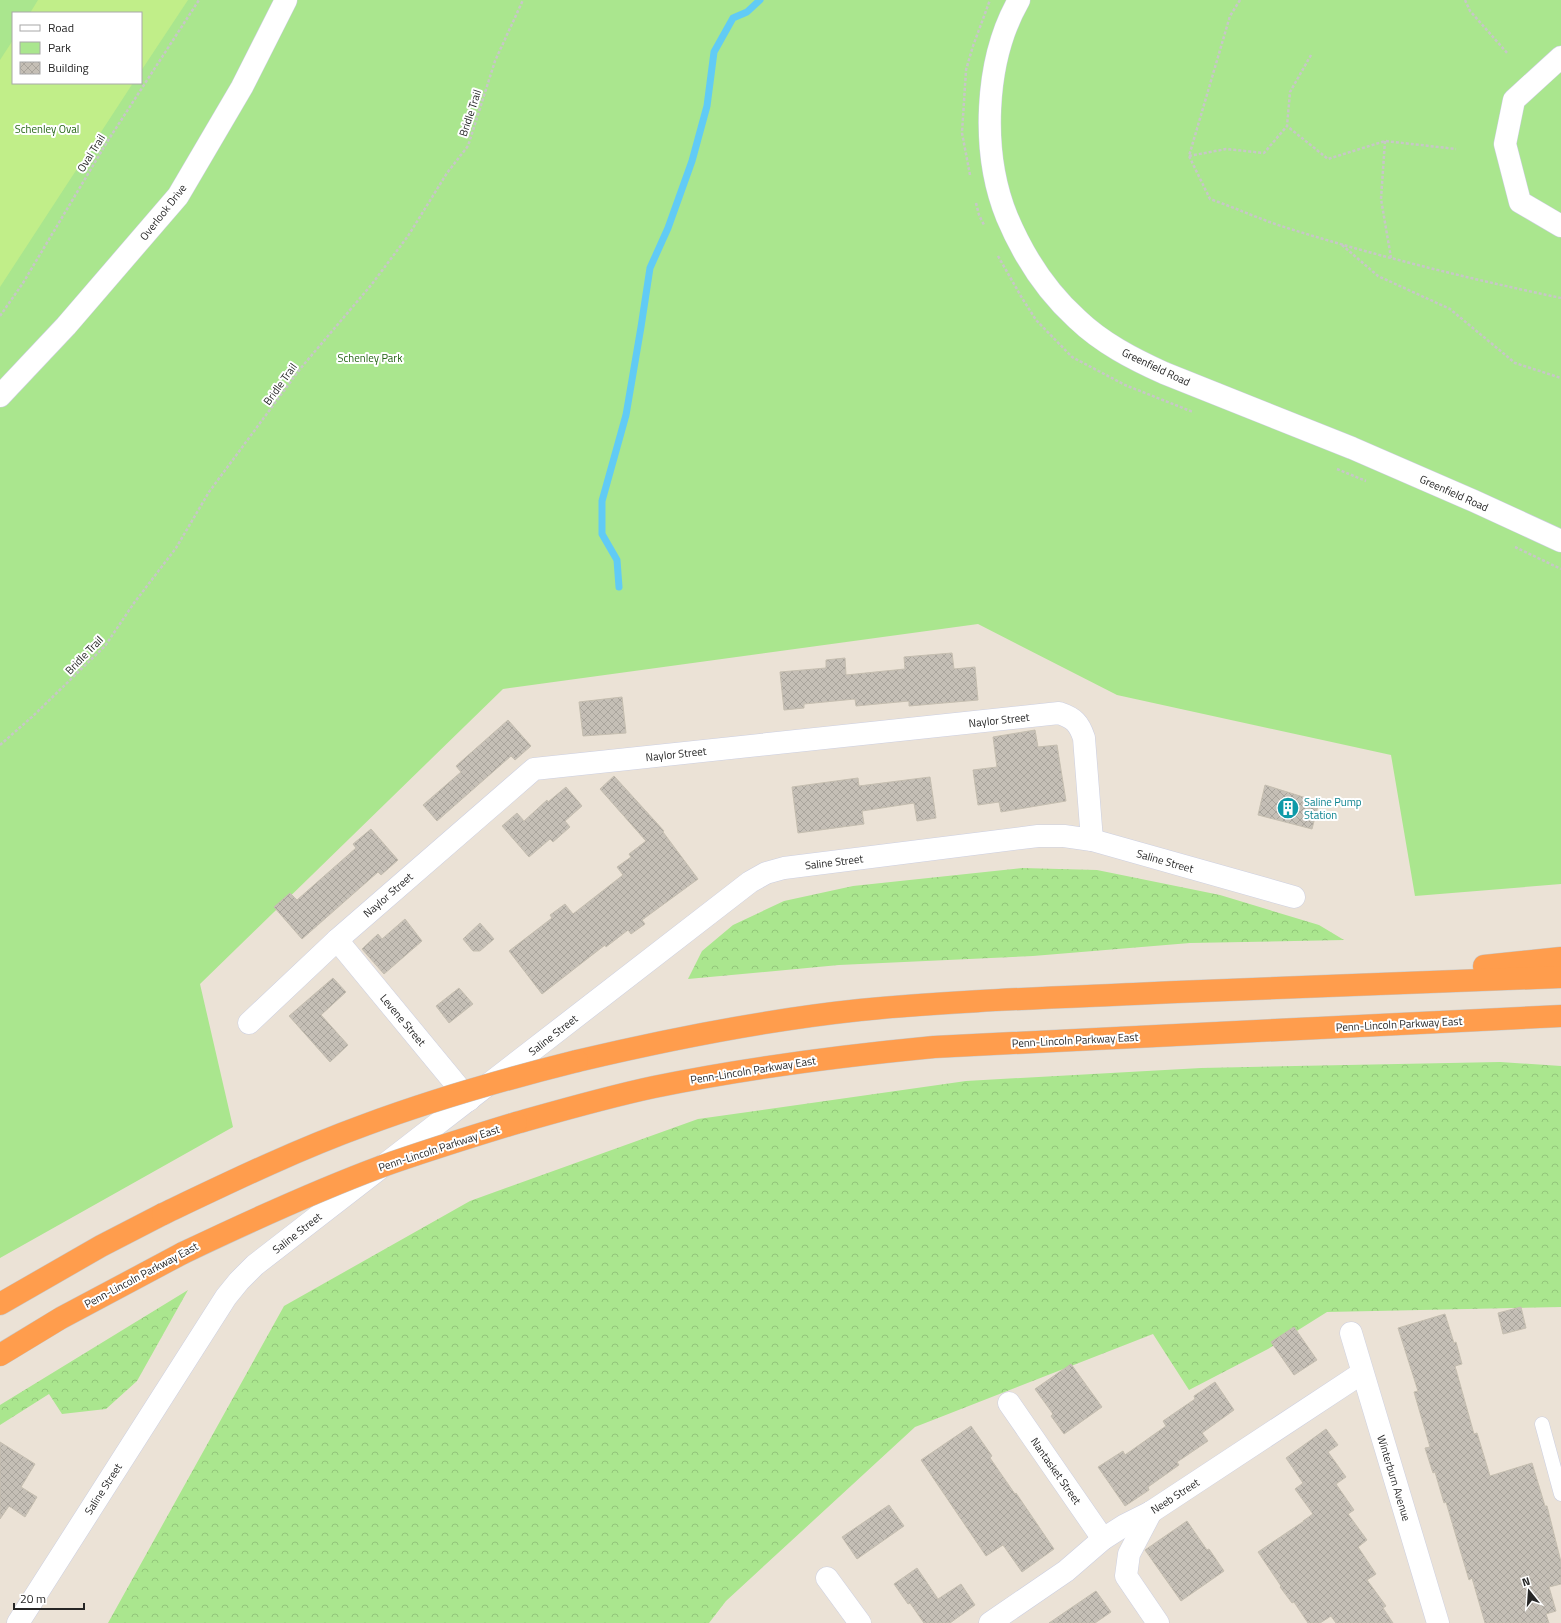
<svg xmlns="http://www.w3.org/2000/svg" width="1561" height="1623" viewBox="0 0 1561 1623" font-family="'Titillium Web',sans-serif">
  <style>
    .forest { fill: url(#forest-crowns) }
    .park { fill: #aae68e; fill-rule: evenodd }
    .pitch { fill: #c1ee89 }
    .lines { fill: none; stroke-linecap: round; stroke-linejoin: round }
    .stream { stroke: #61cbf5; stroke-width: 7 }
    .building { fill: url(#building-cross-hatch); stroke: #c5beb0 }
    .service-casing { stroke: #cccfe1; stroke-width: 15 }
    .minor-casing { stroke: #cccfe1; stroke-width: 23 }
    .secondary-casing { stroke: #cccfe1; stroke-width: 23 }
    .motorway-casing { stroke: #c7c7c7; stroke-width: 23 }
    .path { stroke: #c7c7c7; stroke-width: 2.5; stroke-dasharray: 3 2; stroke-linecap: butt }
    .service { stroke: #fff; stroke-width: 14 }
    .minor { stroke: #fff; stroke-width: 22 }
    .secondary { stroke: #fff; stroke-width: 22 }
    .motorway { stroke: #ff9d4d; stroke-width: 22 }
    .motorway-bridge-casing { stroke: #c7c7c7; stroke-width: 23; stroke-linecap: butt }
    .motorway-bridge { stroke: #ff9d4d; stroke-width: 22 }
    .labels { text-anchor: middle; stroke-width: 4; stroke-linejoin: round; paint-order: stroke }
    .street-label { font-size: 11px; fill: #262626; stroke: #fff }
    .park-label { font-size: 11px; fill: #246514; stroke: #fff }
    .culture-label { font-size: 11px; fill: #0d838f; stroke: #fff; text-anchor: start }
  </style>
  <defs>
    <pattern id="forest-crowns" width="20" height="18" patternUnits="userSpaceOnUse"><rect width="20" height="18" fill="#aae68e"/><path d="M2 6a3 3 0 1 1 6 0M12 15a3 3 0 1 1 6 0" fill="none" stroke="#92c57a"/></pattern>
    <pattern id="building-cross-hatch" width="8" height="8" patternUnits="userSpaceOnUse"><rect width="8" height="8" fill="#c5bfb6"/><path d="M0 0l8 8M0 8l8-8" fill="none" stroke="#a9a49c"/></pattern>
  </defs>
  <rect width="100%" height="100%" fill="#ebe2d6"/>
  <g class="forest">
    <path d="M 1022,868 L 1097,870 L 1220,895 L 1319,925 L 1344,940 L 1190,943 L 1033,956 L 839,965 L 688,979 L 702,951 L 733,925 L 784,901 L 853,886 Z"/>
    <path d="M 1500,1062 L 1561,1066 L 1561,1307 L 1327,1312 L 1268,1349 L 1189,1390 L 1153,1334 L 915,1427 L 726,1601 L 709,1623 L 108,1623 L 284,1306 L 470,1201 L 698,1119 L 966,1081 L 1201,1068 Z"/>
    <path d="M 188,1290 L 137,1381 L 106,1409 L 62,1414 L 49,1394 L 0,1425 L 0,1405 Z"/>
  </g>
  <path class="park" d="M 0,0 L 1561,0 L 1561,884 L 1415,896 L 1391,755 L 1117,695 L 978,624 L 503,689 L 200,984 L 233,1127 L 0,1258 ZM 13,13 L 141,13 L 141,83 L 13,83 Z"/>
  <g class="pitch">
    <path d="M 38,0 L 188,0 L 141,71 L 141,13 L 30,13 Z"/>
    <path d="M 13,40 L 13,83 L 133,83 L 0,287 L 0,60 Z"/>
  </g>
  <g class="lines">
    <path class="stream" d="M 619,587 L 617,560 L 602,534 L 602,501 L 626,415 L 641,327 L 650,268 L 668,228 L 692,161 L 707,106 L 714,52 L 733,18 L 747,12 L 760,0"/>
  </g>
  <g class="building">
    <path d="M 952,653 L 954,669 L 975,667 L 978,700 L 909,706 L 909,701 L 856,706 L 855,699 L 804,704 L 804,708 L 784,710 L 780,672 L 826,668 L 826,660 L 845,658 L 846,675 L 905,669 L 904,657 Z"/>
    <path d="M 622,697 L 626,733 L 583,736 L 579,702 Z"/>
    <path d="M 508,720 L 531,746 L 515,760 L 511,756 L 437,821 L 423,805 L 461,772 L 456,766 Z"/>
    <path d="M 1035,730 L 1038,747 L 1057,745 L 1066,801 L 1001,812 L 999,802 L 978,805 L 973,770 L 997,767 L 993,737 Z"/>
    <path d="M 614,776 L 664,831 L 663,832 L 698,879 L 642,920 L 645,924 L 631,934 L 628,930 L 606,947 L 605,945 L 542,994 L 509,951 L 552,918 L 550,915 L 565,904 L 573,914 L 623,875 L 617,867 L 631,857 L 629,854 L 646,841 L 600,789 Z"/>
    <path d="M 930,777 L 936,818 L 917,821 L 914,803 L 862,811 L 864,824 L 798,833 L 792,787 L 858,778 L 859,786 Z"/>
    <path d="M 1265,785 L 1319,802 L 1312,829 L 1258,815 Z"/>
    <path d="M 566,787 L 582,806 L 565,821 L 570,827 L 553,842 L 550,839 L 529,857 L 502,826 L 517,813 L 524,821 L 547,800 L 548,802 Z"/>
    <path d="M 371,829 L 398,860 L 381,875 L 378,872 L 302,939 L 274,907 L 290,893 L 297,900 L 356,848 L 353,844 Z"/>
    <path d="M 405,919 L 422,941 L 384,974 L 362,949 L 378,934 L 382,939 Z"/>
    <path d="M 480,923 L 494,939 L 480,951 L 473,951 L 463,939 Z"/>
    <path d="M 333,978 L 346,992 L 321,1015 L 348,1045 L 330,1062 L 289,1016 Z"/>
    <path d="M 459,988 L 473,1004 L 449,1023 L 436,1006 Z"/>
    <path d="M 1521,1307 L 1526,1328 L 1503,1334 L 1498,1313 Z"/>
    <path d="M 1445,1314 L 1454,1343 L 1456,1342 L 1462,1364 L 1455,1366 L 1474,1434 L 1477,1433 L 1490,1476 L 1532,1463 L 1545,1506 L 1547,1506 L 1561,1562 L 1561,1584 L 1549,1587 L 1556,1611 L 1546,1614 L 1549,1623 L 1485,1623 L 1472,1578 L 1469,1580 L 1446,1502 L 1444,1503 L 1435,1472 L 1433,1473 L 1425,1448 L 1430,1447 L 1414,1392 L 1418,1391 L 1398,1328 Z"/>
    <path d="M 1294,1327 L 1317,1360 L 1294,1375 L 1271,1342 Z"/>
    <path d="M 1071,1364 L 1102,1407 L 1064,1434 L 1051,1416 L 1053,1414 L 1035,1389 Z"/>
    <path d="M 1215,1382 L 1234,1410 L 1202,1433 L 1208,1441 L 1177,1462 L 1179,1465 L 1148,1487 L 1149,1490 L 1125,1506 L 1098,1467 L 1123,1451 L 1125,1455 L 1166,1426 L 1163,1421 L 1195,1399 L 1194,1396 Z"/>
    <path d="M 971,1426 L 992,1456 L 990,1458 L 1015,1494 L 1016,1493 L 1054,1549 L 1022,1572 L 1003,1545 L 986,1556 L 921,1460 Z"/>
    <path d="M 1326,1429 L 1338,1445 L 1328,1452 L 1346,1477 L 1336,1484 L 1354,1510 L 1348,1514 L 1367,1540 L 1358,1547 L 1376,1574 L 1367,1580 L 1386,1606 L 1383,1608 L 1393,1623 L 1336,1623 L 1331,1616 L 1320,1623 L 1308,1623 L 1294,1602 L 1292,1603 L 1280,1587 L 1281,1586 L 1258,1552 L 1304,1521 L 1303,1521 L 1313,1514 L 1295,1489 L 1303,1483 L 1286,1458 Z"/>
    <path d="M 0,1442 L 35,1464 L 21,1487 L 37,1497 L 25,1517 L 9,1506 L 0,1519 Z"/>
    <path d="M 889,1505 L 904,1526 L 857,1559 L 842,1537 Z"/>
    <path d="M 1187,1521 L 1207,1550 L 1209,1549 L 1224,1571 L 1181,1601 L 1145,1550 Z"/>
    <path d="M 917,1568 L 938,1599 L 961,1584 L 975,1605 L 950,1623 L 924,1623 L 910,1603 L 908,1604 L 894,1584 Z"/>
    <path d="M 1096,1591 L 1111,1612 L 1095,1623 L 1049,1623 Z"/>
  </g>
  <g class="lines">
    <g class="service-casing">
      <path id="service" d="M 1542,1424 L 1561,1494"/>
    </g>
    <g class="minor-casing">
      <g id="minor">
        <path d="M 1561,57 L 1514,100 L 1505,144 L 1520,202 L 1561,226"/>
        <path d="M 0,396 L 66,326 L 178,196 L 242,87 L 286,0"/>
        <path d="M 337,940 L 469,1100"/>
        <path d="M 249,1023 L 337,940 L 534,769 L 1059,713 C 1074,718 1079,723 1084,738 L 1092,840"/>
        <path d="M 1351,1333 L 1438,1623"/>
        <path d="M 1009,1403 L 1103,1539"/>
        <path d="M 1151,1512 L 1129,1554 L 1126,1576 L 1158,1623"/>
        <path d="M 827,1578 L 860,1623"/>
        <path d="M 18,1623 L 226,1297 L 239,1281 L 255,1265 L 750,882 L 766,873 L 784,868 L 1038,836 L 1064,836 L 1092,840 L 1294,897"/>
        <path d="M 990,1623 L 1066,1571 L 1103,1539 L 1125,1525 L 1151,1512 L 1362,1373"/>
      </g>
    </g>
    <g class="secondary-casing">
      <path id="secondary" d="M 1019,0 C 984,61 981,153 1007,217 C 1023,255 1046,291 1077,319 C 1102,343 1133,359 1164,373 L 1352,448 L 1474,501 L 1561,541"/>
    </g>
    <g class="motorway-casing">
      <g id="motorway">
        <path d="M 1484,966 L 1561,958"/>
        <path d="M 577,1061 C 670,1039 765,1020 860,1010 C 951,1001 1043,998 1134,994 C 1276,987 1418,982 1561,977"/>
        <path d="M 516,1123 C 562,1110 607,1097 654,1087 C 746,1068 840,1056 934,1047 L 1561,1016"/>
        <path d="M 0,1304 L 101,1246 L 163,1214"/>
        <path d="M 0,1355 L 61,1318 L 183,1253"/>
      </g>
    </g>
    <g class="path">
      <path d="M 1240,0 L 1230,16 L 1189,156 L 1210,199 C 1233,207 1255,217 1278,225 C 1371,255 1466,278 1561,298"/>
      <path d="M 1465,0 L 1470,11 L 1508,54"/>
      <path d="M 1311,55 L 1290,92 L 1287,126 L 1328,159 L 1385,141 L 1456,149"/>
      <path d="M 1385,141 L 1381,199 L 1391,258"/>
      <path d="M 1189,156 L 1226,149 L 1264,153 L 1287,126"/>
      <path d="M 970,175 L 962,133 L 966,70 L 973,46 L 990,0"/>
      <path d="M 976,203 L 979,215 L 984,225"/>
      <path d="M 1342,245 L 1378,276 L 1450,309 L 1515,363 L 1561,378"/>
      <path d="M 998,256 L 1022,298 L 1036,320 L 1072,357 L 1125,385 L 1193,412"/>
      <path d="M 0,316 L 23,283 L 107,142 L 199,0"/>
      <path d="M 1337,469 L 1366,481"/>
      <path d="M 1515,547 L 1561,569"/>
      <path d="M 0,745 L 33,716 L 105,646 L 134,603 L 176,548 L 209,492 L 300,369 L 372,284 L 408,236 L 447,173 L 468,146 L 495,61 L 523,0"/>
    </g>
    <use href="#service" class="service"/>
    <use href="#minor" class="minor"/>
    <use href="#secondary" class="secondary"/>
    <use href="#motorway" class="motorway"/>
    <g class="motorway-bridge-casing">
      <g id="motorway-bridge">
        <path d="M 163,1214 C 230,1182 296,1150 365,1125 C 435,1099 505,1079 577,1061"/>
        <path d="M 183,1253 C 248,1222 313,1192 380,1167 C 425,1151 470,1137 516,1123"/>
      </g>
    </g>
    <use href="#motorway-bridge" class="motorway-bridge"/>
  </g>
  <defs>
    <g id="building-disc" transform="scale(1.15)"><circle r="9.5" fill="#0f9aa8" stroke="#fff"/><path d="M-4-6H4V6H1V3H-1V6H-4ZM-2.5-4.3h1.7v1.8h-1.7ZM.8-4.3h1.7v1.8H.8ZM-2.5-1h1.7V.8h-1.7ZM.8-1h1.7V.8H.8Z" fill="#fff"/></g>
  </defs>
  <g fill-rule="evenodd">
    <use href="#building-disc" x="1288" y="808"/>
  </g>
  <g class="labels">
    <g class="street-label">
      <text transform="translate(470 113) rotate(-72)" y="4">Bridle Trail</text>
      <text transform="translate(91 153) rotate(-58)" y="4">Oval Trail</text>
      <text transform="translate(163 212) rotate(-52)" y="4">Overlook Drive</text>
      <text transform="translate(1156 367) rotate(25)" y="4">Greenfield Road</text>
      <text transform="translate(280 384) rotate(-54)" y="4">Bridle Trail</text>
      <text transform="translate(1454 493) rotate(24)" y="4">Greenfield Road</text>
      <text transform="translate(84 655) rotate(-46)" y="4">Bridle Trail</text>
      <text transform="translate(999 720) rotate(-6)" y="4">Naylor Street</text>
      <text transform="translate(676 754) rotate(-6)" y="4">Naylor Street</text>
      <text transform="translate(1165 861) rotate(16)" y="4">Saline Street</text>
      <text transform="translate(834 862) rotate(-7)" y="4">Saline Street</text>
      <text transform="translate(388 895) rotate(-41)" y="4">Naylor Street</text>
      <text transform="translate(403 1020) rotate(50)" y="4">Levene Street</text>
      <text transform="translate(1399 1024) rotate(-3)" y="4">Penn-Lincoln Parkway East</text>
      <text transform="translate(553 1035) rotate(-38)" y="4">Saline Street</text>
      <text transform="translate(1075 1040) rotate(-3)" y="4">Penn-Lincoln Parkway East</text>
      <text transform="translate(753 1070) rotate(-9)" y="4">Penn-Lincoln Parkway East</text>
      <text transform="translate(439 1148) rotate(-18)" y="4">Penn-Lincoln Parkway East</text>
      <text transform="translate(297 1233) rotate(-38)" y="4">Saline Street</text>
      <text transform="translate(141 1275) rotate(-28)" y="4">Penn-Lincoln Parkway East</text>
      <text transform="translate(1056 1471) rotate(55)" y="4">Nantasket Street</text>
      <text transform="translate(1394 1478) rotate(73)" y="4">Winterburn Avenue</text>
      <text transform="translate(103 1489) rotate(-57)" y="4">Saline Street</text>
      <text transform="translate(1175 1496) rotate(-33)" y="4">Neeb Street</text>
    </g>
    <g class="park-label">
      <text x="47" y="133">Schenley Oval</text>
      <text x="370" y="362">Schenley Park</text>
    </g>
    <g class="culture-label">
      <text x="1304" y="806">Saline Pump<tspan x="1304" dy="13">Station</tspan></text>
    </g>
  </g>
  <rect x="12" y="12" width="130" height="72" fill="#ffffff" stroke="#a8a8a8"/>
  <rect x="20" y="25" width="20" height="6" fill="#ffffff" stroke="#a8a8a8"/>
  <text x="48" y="32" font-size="12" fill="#262626">Road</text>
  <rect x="20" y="42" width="20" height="12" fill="#aae68e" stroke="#a8a8a8"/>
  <text x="48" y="52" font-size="12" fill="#262626">Park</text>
  <rect x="20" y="62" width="20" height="12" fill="url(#building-cross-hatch)" stroke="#a8a8a8"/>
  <text x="48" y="72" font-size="12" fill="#262626">Building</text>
  <g transform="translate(1529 1591) rotate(343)" stroke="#ffffff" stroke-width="3" paint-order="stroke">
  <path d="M0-3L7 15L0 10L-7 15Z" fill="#262626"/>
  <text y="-6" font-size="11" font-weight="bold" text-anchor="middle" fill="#262626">N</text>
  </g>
  <path d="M14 1603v6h70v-6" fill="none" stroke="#262626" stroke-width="2"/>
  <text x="20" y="1603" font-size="12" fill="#262626" stroke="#ffffff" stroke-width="3" paint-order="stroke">20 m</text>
</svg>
